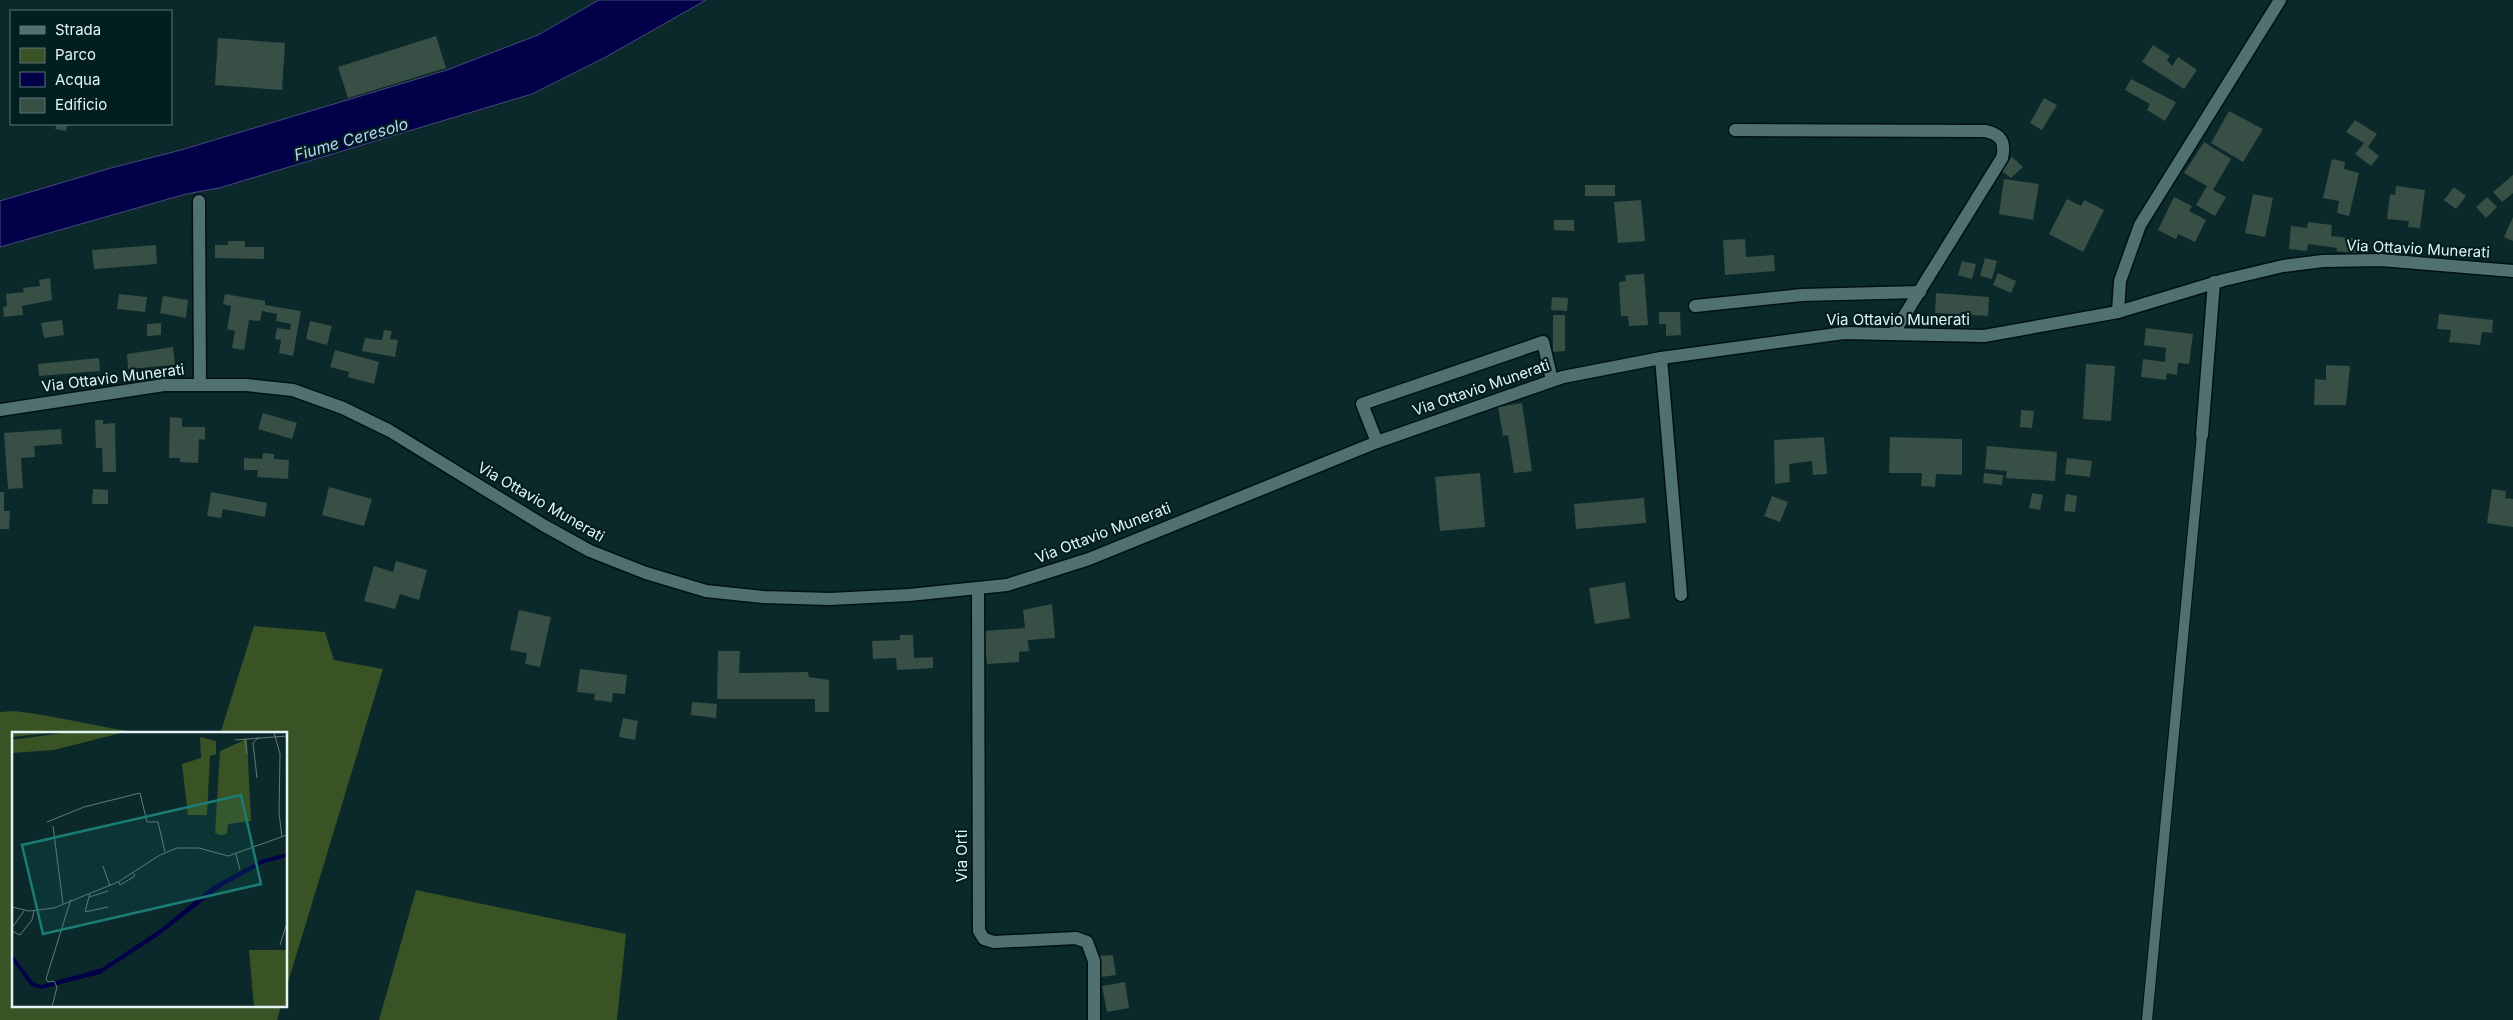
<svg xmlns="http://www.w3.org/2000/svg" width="2513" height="1020" viewBox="0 0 2513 1020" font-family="Inter,sans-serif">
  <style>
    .green { fill: #3a5324 }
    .water { fill: #010049; stroke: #45497d }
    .building { fill: #374f44 }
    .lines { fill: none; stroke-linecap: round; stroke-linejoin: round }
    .service-casing { stroke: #001112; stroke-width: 12 }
    .minor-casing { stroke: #001112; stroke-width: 15 }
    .tertiary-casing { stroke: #001112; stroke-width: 15 }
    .service { stroke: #517071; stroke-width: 10 }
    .minor { stroke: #517071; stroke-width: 12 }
    .tertiary { stroke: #517071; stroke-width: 12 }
    .labels { text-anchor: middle; stroke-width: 4.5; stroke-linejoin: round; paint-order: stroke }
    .street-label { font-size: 15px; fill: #e4f4f5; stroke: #021f20 }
    .water-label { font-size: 16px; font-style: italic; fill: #bcd1fb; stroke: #021f20 }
    .inset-road { fill: none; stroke: #627a7b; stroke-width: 1 }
    .view { fill: #1a7c75; fill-opacity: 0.15; stroke: #1a7c75; stroke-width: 2.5 }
    .inset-edge { fill: none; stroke: #e4f4f5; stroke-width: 2.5 }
  </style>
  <rect width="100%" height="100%" fill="#0b292a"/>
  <g class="green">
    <path d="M 254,626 L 325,632 L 334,660 L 383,669 L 286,989 L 286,734 L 220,734 Z"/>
    <path d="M 14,711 C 60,716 104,729 150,734 L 14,734 L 14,1006 L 281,1006 L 277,1020 L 0,1020 L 0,712 Z"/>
    <path d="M 416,890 L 626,934 L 617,1020 L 379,1020 Z"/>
  </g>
  <path class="water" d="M 599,0 L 706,0 L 604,58 L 532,94 L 219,188 L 186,194 L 0,247 L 0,201 L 111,168 L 181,150 L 447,70 L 538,35 Z"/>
  <g class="building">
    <path d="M 436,36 L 446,68 L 348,98 L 338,67 Z"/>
    <path d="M 218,38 L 285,43 L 282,90 L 215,85 Z"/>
    <path d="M 2153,45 L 2170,56 L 2167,60 L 2172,66 L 2178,57 L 2197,70 L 2184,89 L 2142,62 Z"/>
    <path d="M 2131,79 L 2176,102 L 2165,121 L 2147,110 L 2150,104 L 2125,90 Z"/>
    <path d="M 2044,98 L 2057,105 L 2042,130 L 2030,123 Z"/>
    <path d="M 2229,111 L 2263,129 L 2243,162 L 2211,143 Z"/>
    <path d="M 2355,120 L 2377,134 L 2368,147 L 2379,156 L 2371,166 L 2355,154 L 2364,143 L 2346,132 Z"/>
    <path d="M 57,124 L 68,124 L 66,131 L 55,129 Z"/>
    <path d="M 2204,142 L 2231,159 L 2213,190 L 2226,197 L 2215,216 L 2196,205 L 2207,186 L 2184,173 Z"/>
    <path d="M 2012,157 L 2023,167 L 2011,178 L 2000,170 Z"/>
    <path d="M 2332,159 L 2345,162 L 2344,169 L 2359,173 L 2349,216 L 2337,213 L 2339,201 L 2323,198 Z"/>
    <path d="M 2513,175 L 2513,193 L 2502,202 L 2493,192 Z"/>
    <path d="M 2004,179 L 2039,184 L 2033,220 L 1999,214 Z"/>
    <rect x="1585" y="185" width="30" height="11"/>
    <path d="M 2396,186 L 2425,190 L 2420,228 L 2408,227 L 2409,221 L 2387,219 L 2390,194 L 2395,195 Z"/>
    <path d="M 2454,187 L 2466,196 L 2456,209 L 2444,200 Z"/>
    <path d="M 2253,194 L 2273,198 L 2265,237 L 2245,233 Z"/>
    <path d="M 2174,197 L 2192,206 L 2189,211 L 2206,220 L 2195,242 L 2178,234 L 2176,239 L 2158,230 Z"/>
    <path d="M 2487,197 L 2497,207 L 2486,218 L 2476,207 Z"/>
    <path d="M 2067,199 L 2081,206 L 2084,200 L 2104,210 L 2083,252 L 2049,234 Z"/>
    <path d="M 1641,200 L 1645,241 L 1618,243 L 1614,202 Z"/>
    <path d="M 2513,217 L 2513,241 L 2504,237 Z"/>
    <path d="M 1554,220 L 1574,220 L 1574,231 L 1554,230 Z"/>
    <path d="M 2308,222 L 2332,225 L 2331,236 L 2362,239 L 2361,254 L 2336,251 L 2337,248 L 2308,244 L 2307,251 L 2289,249 L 2291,226 L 2307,228 Z"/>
    <path d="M 1745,239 L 1746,257 L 1774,255 L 1775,271 L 1725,275 L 1723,240 Z"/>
    <path d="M 228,241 L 245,241 L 245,247 L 264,247 L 264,259 L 215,258 L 215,245 L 228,245 Z"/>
    <path d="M 156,245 L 157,264 L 94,269 L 92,250 Z"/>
    <path d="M 1985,258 L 1997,261 L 1992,279 L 1980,276 Z"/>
    <path d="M 1962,261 L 1976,264 L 1972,279 L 1958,275 Z"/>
    <path d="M 1998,273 L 2016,281 L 2011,293 L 1993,285 Z"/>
    <path d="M 1644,274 L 1648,325 L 1629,326 L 1628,316 L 1621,316 L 1619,282 L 1626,281 L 1625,275 Z"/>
    <path d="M 50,278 L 52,300 L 22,306 L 23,315 L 4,317 L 3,307 L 7,306 L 6,294 L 24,292 L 23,288 L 40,286 L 39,280 Z"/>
    <path d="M 1936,293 L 1989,297 L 1988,316 L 1935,313 Z"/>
    <path d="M 119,294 L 147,297 L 145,312 L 117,309 Z"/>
    <path d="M 225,294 L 265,301 L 265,305 L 301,311 L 293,356 L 279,353 L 281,340 L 275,339 L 277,328 L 290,330 L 291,324 L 276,321 L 277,314 L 262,311 L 260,321 L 249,320 L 244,350 L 232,348 L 235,331 L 227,329 L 231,306 L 223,304 Z"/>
    <path d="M 163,296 L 188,300 L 186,318 L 160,313 Z"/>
    <path d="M 1552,297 L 1568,298 L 1567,311 L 1551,310 Z"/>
    <path d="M 1659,312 L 1680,312 L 1681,335 L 1666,336 L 1666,324 L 1659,324 Z"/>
    <path d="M 2439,314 L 2493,320 L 2492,333 L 2482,332 L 2480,345 L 2449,342 L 2451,330 L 2437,329 Z"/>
    <path d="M 1553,315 L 1565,315 L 1565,351 L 1553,352 Z"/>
    <path d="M 62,320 L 64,335 L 44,338 L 41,323 Z"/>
    <path d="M 310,321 L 332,326 L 327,345 L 306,339 Z"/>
    <path d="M 161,323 L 161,335 L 147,336 L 147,324 Z"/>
    <path d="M 2146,328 L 2193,334 L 2189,364 L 2178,363 L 2177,375 L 2167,373 L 2166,380 L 2141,377 L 2143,359 L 2165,362 L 2166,348 L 2144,345 Z"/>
    <path d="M 384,330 L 392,331 L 390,339 L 398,340 L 395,357 L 362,351 L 365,338 L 382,340 Z"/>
    <path d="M 173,347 L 175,365 L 128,369 L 127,354 Z"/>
    <path d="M 335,350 L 379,362 L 374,384 L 348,377 L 349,372 L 330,367 Z"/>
    <path d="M 99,358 L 100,371 L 39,376 L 38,364 Z"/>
    <path d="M 2086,364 L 2115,366 L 2111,421 L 2083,419 Z"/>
    <path d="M 2326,365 L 2350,366 L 2346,405 L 2314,405 L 2315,379 L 2326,380 Z"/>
    <path d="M 1522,403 L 1532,471 L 1514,473 L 1508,435 L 1503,436 L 1498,407 Z"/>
    <path d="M 2021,410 L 2034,411 L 2032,428 L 2020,427 Z"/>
    <path d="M 263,413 L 297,423 L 292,439 L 258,429 Z"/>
    <path d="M 170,417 L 182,418 L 182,427 L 205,427 L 205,440 L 199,439 L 198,463 L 180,462 L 180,458 L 169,458 Z"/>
    <path d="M 95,420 L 103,420 L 103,424 L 115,423 L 116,472 L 103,472 L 102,448 L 96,448 Z"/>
    <path d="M 61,429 L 62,444 L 34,446 L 35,457 L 21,458 L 23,488 L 8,489 L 4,433 Z"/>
    <path d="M 1824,437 L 1827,474 L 1813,475 L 1812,461 L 1789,464 L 1790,482 L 1775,484 L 1774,440 Z"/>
    <path d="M 1890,437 L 1962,439 L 1962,475 L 1936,474 L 1935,487 L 1921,486 L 1922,473 L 1889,473 Z"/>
    <path d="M 1987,446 L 2057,452 L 2055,481 L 2006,478 L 2007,471 L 1985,469 Z"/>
    <path d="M 263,453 L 274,454 L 274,459 L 289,460 L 288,479 L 257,477 L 258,470 L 244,470 L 244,458 L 262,459 Z"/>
    <path d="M 2067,458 L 2092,461 L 2090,477 L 2065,474 Z"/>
    <path d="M 1480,473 L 1485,527 L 1440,531 L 1435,477 Z"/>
    <path d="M 1984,473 L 2003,475 L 2002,485 L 1983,483 Z"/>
    <path d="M 329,487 L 372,499 L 364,526 L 322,515 Z"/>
    <path d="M 93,489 L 108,490 L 108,504 L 92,504 Z"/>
    <path d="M 2492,489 L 2506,491 L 2505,498 L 2513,499 L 2513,527 L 2487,523 Z"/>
    <path d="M 0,492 L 4,492 L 4,511 L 10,511 L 9,529 L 0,529 Z"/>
    <path d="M 211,492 L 267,503 L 265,517 L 223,509 L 221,518 L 207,516 Z"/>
    <path d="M 2032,493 L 2043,495 L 2040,510 L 2029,508 Z"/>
    <path d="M 2066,494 L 2077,496 L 2075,512 L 2064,511 Z"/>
    <path d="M 1772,496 L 1788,502 L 1780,522 L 1764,516 Z"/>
    <path d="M 1644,498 L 1646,523 L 1576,529 L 1574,504 Z"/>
    <path d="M 396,561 L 427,570 L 419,600 L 400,594 L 395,609 L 364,601 L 374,566 L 393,572 Z"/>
    <path d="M 1625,582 L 1630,618 L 1595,624 L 1589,588 Z"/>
    <path d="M 1052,604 L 1055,638 L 1028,640 L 1029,651 L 1019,652 L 1019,662 L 987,664 L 984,631 L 1025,628 L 1023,610 Z"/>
    <path d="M 519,610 L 551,617 L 540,667 L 525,664 L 527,653 L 510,650 Z"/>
    <path d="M 900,635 L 913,635 L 914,658 L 933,657 L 933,668 L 897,670 L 896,658 L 873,659 L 872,641 L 900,640 Z"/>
    <path d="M 718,651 L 740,651 L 739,673 L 808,672 L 809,677 L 829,680 L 829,712 L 815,712 L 815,699 L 717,699 Z"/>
    <path d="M 580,669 L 627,675 L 625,694 L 613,693 L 612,702 L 594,700 L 595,694 L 577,692 Z"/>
    <path d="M 692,702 L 717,704 L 716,718 L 691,715 Z"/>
    <path d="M 623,718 L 638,721 L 635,740 L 619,737 Z"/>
    <path d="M 1113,955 L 1116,975 L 1101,977 L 1098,956 Z"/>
    <path d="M 1125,982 L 1129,1008 L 1107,1012 L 1102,986 Z"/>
  </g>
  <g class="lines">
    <g class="service-casing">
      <path id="service" d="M 2147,1020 L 2202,435"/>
    </g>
    <g class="minor-casing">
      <g id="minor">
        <path d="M 1735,130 L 1985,131 C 2000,134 2006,141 2002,158 L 1893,334"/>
        <path d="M 199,201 L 200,384"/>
        <path d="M 1695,306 L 1802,295 L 1920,292"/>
        <path d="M 2118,312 L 2120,281 L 2140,225 L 2280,0"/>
        <path d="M 1661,358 L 1681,595"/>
        <path d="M 2202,435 L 2214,282"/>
        <path d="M 1377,442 L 1362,404 L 1543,342 L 1552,380"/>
        <path d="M 978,588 L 979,931 L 984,939 L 994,942 L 1076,938 L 1087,942 L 1094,961 L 1094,1020"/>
      </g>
    </g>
    <g class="tertiary-casing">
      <path id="tertiary" d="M 0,410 L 164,385 L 246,385 L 293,390 L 343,408 L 390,431 L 543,525 L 590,551 L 646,573 L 706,591 L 763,597 L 830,599 L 909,595 L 1007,585 L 1089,559 L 1377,442 L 1563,377 L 1661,358 L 1844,333 L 1984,336 L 2118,312 L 2224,280 L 2283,266 L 2323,261 L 2381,260 L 2513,271"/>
    </g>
    <use href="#service" class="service"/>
    <use href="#minor" class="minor"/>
    <use href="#tertiary" class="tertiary"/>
  </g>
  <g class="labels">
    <g class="street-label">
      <text transform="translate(2418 249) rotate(3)" y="5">Via Ottavio Munerati</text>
      <text x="1898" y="325">Via Ottavio Munerati</text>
      <text transform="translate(113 378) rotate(-7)" y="5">Via Ottavio Munerati</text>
      <text transform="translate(1481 388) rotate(-19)" y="5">Via Ottavio Munerati</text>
      <text transform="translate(541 502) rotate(30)" y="5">Via Ottavio Munerati</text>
      <text transform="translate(1103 533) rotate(-21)" y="5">Via Ottavio Munerati</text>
      <text transform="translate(962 856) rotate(-90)" y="5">Via Orti</text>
    </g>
    <g class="water-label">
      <text transform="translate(351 139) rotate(-16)" y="6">Fiume Ceresolo</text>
    </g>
  </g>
  <g transform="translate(12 732)">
    <rect width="275" height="275" fill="#0b292a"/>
    <path d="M 0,0 L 46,0 L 0,5 ZM 57,0 L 113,0 L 42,18 L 0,21 L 0,8 ZM 188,5 L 204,9 L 204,22 L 198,24 L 195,83 L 176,83 L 170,32 L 189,26 ZM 235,7 L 239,89 L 216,92 L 215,102 L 208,103 L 203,101 L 208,19 ZM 237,218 L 275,218 L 275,275 L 242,275 Z" fill="#3a5324"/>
    <path d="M 275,121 L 275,125 L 252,131 L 209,155 L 146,204 L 88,242 L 29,257 L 19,254 L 0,228 L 0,222 L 21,250 L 29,253 L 90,236 L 150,196 L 201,154 L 249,128 Z" fill="#010049"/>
    <path class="inset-road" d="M 262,0 L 268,22 L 267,81 L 270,105M 233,7 L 235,22M 223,8 L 275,4M 245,46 L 241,11 L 247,5M 35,90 L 72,75 L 128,61 L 135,90 L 146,90 L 153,120M 41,94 L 51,172M 224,122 L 228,138M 91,134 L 98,154M 107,150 L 108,153 L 123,144 L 121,141M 78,161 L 73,180 L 96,175M 77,165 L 96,159M 0,175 L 17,179 L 42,176 L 106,150 L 148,123 L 165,116 L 187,116 L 216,124 L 275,103M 0,196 L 12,179M 0,199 L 8,203 L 20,188 L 22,179M 268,213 L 275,191M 40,275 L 45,255 L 42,249 L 36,250 L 34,247 L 59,167"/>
    <path class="view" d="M 229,63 L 249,152 L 31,202 L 10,113 Z"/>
    <rect width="275" height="275" class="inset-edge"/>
  </g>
  <rect x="10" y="10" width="162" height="115" fill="#021f20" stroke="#5c7475"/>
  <rect x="20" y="26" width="25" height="8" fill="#517071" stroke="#5c7475"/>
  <text x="55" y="35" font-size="15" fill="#e4f4f5">Strada</text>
  <rect x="20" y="48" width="25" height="15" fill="#3a5324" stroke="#5c7475"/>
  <text x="55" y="60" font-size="15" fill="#e4f4f5">Parco</text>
  <rect x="20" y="72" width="25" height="15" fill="#010049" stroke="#5c7475"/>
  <text x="55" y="85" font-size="15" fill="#e4f4f5">Acqua</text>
  <rect x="20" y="98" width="25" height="15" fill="#374f44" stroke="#5c7475"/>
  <text x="55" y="110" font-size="15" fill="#e4f4f5">Edificio</text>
</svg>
